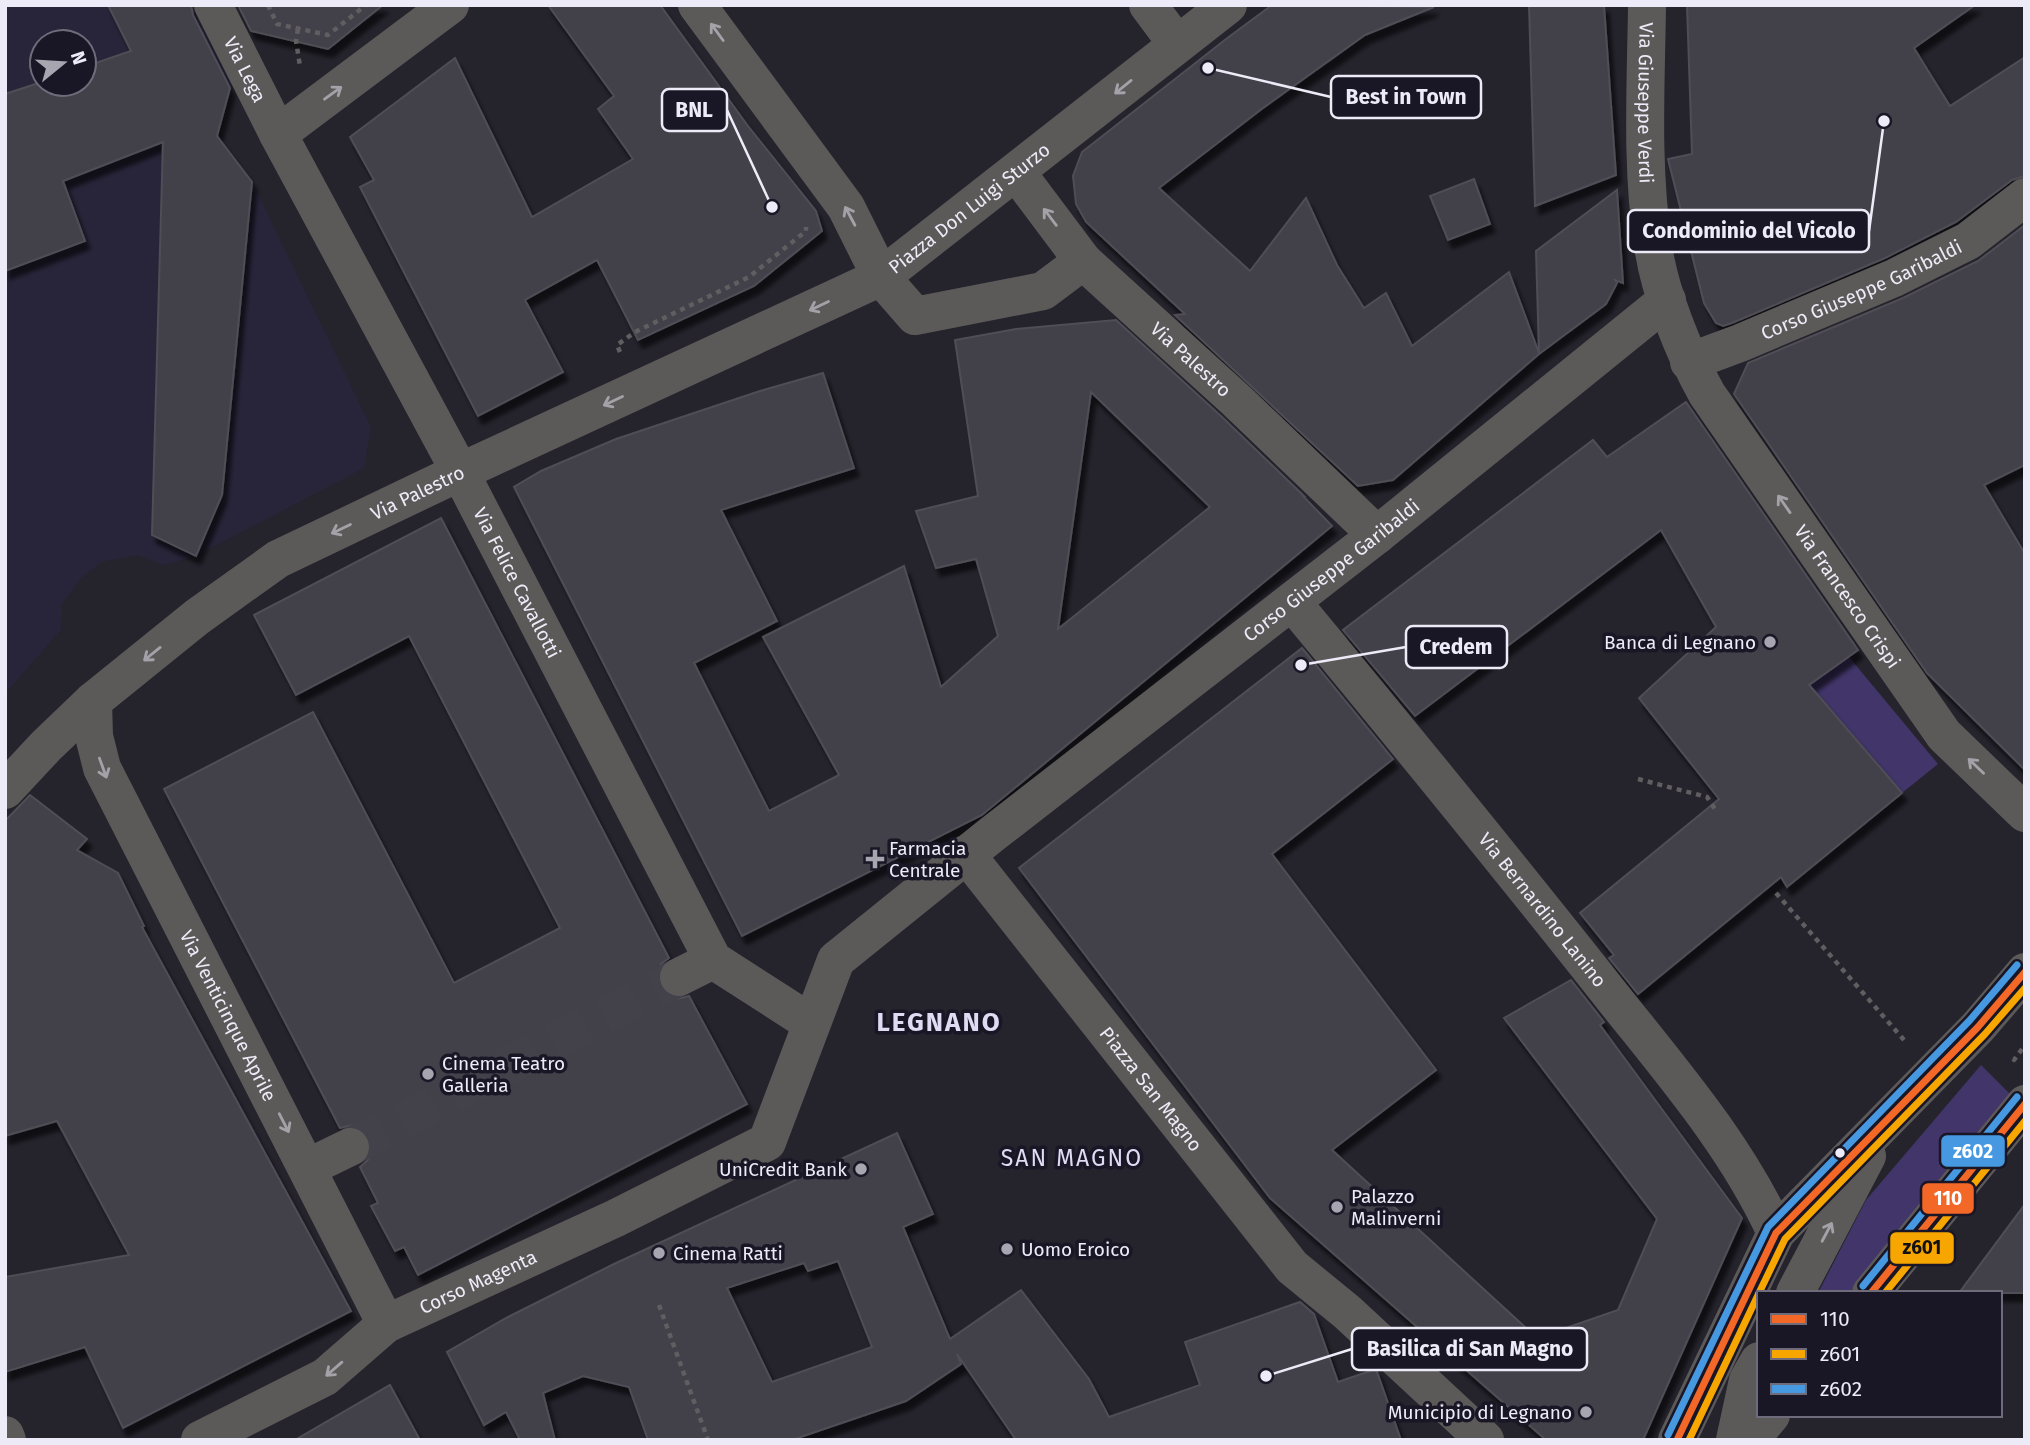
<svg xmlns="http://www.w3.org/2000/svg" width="2030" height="1445" viewBox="0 0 2030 1445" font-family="'Fira Sans',sans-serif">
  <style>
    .built { fill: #28253a; fill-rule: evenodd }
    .green { fill: #423569 }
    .building { fill: #424149; stroke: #4f4d55; stroke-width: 2; fill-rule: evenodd; filter: url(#shadow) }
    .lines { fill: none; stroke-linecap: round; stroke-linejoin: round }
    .minor-tunnel { stroke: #43414a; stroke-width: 38; stroke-dasharray: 38 19; stroke-linecap: butt }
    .path { stroke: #605e60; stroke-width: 4.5; stroke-dasharray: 5 5; stroke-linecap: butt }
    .minor { stroke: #5c5a59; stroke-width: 38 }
    .bus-1-casing { stroke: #191626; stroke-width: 12 }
    .bus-2-casing { stroke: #191626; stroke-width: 12 }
    .bus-3-casing { stroke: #191626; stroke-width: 12 }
    .bus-1 { stroke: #f36827; stroke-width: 7 }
    .bus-2 { stroke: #f7a600; stroke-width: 7 }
    .bus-3 { stroke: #4699e1; stroke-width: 7 }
    .oneway { stroke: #a4a2a8 }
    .poi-dot { fill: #a7a5b0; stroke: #191626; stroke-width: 2.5 }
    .bus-dot { fill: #edebf7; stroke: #191626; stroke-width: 2.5 }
    .labels { text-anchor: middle; stroke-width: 7; stroke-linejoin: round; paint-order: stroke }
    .street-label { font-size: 19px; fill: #edebf7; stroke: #191626 }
    .poi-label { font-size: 19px; fill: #edebf7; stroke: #191626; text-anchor: start }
    .quarter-label { font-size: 23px; letter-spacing: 2px; fill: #dfdbf3; stroke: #191626 }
    .district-label { font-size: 26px; font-weight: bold; letter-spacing: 2px; fill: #dfdbf3; stroke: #191626 }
    .leader { fill: none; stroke: #edebf7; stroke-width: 2.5 }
    .callout-dot { fill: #edebf7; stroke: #191626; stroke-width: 2.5 }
    .callout { fill: #191626; stroke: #edebf7; stroke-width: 2.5 }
    .callout-label { font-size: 21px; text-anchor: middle; font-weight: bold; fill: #edebf7 }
    .line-badge { stroke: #191626; stroke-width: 2.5 }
    .badge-label { font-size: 19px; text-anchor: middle; font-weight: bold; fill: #fff }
    .pale-badge-label { font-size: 19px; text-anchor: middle; font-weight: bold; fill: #111 }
  </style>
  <defs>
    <filter id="shadow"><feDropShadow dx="4.5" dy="8" stdDeviation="2" flood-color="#0009"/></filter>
  </defs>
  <rect width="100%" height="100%" fill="#25232c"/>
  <path class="built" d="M 5,5 L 191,5 L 232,83 L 217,136 L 252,182 L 371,427 L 364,468 L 196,556 L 163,565 L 138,555 L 102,562 L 81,578 L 62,604 L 61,630 L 5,694 ZM 42,42 L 84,42 L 84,84 L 42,84 Z"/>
  <g class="green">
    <path d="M 1849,657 L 1938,764 L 1902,793 L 1809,685 Z"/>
    <path d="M 1981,1065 L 2012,1096 L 1849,1293 L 1818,1293 L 1866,1200 Z"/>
  </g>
  <g class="building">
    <path d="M 108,5 L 191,5 L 193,15 L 230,88 L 217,136 L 252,182 L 222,495 L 196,556 L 152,535 L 163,142 L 63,181 L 85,241 L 5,271 L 5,94 L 42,82 L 42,84 L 84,84 L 84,67 L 131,51 Z"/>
    <path d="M 238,5 L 383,5 L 328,49 L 251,31 Z"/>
    <path d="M 548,5 L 660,5 L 748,126 L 816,211 L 822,231 L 754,286 L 638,340 L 597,260 L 525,300 L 563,372 L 478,416 L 360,187 L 374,180 L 350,137 L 455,58 L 532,217 L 633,159 L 598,109 L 614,96 Z"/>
    <path d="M 1272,5 L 1434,7 L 1365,35 L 1263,108 L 1159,188 L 1250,271 L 1306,198 L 1337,265 L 1364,308 L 1386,293 L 1412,346 L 1509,272 L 1539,353 L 1536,251 L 1617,190 L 1623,283 L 1615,280 L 1617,283 L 1606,304 L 1539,354 L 1393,480 L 1358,486 L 1175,315 L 1185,314 L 1086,222 L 1076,204 L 1073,176 L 1082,152 L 1226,39 Z"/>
    <path d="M 1529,5 L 1604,5 L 1616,175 L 1535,206 Z"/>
    <path d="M 1687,5 L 1975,5 L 1914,48 L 1950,106 L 2025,57 L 2025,176 L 2012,180 L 1956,222 L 1885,258 L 1732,323 L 1723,326 L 1716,323 L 1704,303 L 1668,159 L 1692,154 Z"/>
    <path d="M 1474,179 L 1490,224 L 1448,240 L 1430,196 Z"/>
    <path d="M 2025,225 L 2025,465 L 1984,485 L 2025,554 L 2025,770 L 1927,673 L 1734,394 L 1748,363 L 1903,298 L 1978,261 Z"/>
    <path d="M 1116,320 L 1222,417 L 1304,496 L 1303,496 L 1332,526 L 982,815 L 742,936 L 514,487 L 541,471 L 616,439 L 760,391 L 823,373 L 854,468 L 721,510 L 777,621 L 694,663 L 769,811 L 839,775 L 763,637 L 904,566 L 941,687 L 998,636 L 976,559 L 936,568 L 916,511 L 978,496 L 955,340 L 1016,329 ZM 1091,392 L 1210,507 L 1058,629 Z"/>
    <path d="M 1686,402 L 1858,650 L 1809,685 L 1902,793 L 1787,887 L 1781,877 L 1638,994 L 1609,958 L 1614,955 L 1580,913 L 1719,799 L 1639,698 L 1716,627 L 1661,530 L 1415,716 L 1343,630 L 1593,440 L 1607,457 Z"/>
    <path d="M 441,518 L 669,958 L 661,964 L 657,975 L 660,987 L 668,996 L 677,999 L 689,996 L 747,1104 L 418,1275 L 404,1247 L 395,1251 L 371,1206 L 378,1203 L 360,1167 L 368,1160 L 372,1149 L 369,1137 L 363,1129 L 352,1125 L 340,1128 L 164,789 L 313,712 L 454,983 L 560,928 L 409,636 L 296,695 L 254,615 Z"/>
    <path d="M 1302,648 L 1393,759 L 1272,854 L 1436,1070 L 1332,1150 L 1537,1338 L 1618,1310 L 1657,1219 L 1504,1018 L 1571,980 L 1604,1022 L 1600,1025 L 1742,1218 L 1643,1440 L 1546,1440 L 1270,1198 L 1019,868 Z"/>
    <path d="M 30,795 L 87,839 L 77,850 L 118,873 L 144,926 L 142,927 L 351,1311 L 123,1428 L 85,1347 L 5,1372 L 5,1277 L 129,1255 L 57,1121 L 5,1136 L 5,821 Z"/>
    <path d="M 897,1133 L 933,1214 L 903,1227 L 950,1339 L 1021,1290 L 1089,1379 L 1109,1417 L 1200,1385 L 1185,1342 L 1300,1302 L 1314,1314 L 1338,1382 L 1376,1369 L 1401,1440 L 1016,1440 L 957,1354 L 961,1364 L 906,1401 L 792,1440 L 648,1440 L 629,1387 L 583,1376 L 543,1393 L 555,1440 L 520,1440 L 506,1412 L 484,1425 L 447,1352 L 508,1317 L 614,1264 ZM 838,1261 L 872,1347 L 772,1382 L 727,1288 L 804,1263 L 808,1271 Z"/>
    <path d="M 2025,1204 L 2025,1293 L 1959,1293 Z"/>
    <path d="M 390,1385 L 420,1440 L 295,1440 Z"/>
  </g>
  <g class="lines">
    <path class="minor-tunnel" d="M 350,1147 L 679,977"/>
    <g class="path">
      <path d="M 268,5 L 277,24 L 328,35 L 366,5"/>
      <path d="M 298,29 L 296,41 L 300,66"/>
      <path d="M 620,352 L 617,345 L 635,332 L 749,277 L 806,231 L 806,227"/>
      <path d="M 1638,779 L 1707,797 L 1715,809"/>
      <path d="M 1776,893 L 1904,1040"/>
      <path d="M 2013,1059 L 2014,1060 L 2025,1045"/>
      <path d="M 659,1305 L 708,1440"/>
    </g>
    <g class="minor">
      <path id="s1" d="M 213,5 L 278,134 L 460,472 L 713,960 L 811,1023"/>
      <path d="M 697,5 L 846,207 L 881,277 L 915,316 L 1043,291 L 1083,261"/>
      <path d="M 1148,5 L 1177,44"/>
      <path id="s2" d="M 1647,5 C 1646,85 1641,166 1653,245 C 1659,291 1684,353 1707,394 L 1944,735 L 2025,813"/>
      <path d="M 278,134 L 450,5"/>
      <path id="s3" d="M 1017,173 L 1083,261 L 1237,401 L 1377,535"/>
      <path id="s4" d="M 1689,362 L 1740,343 L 1894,278 L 1968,241 L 2025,197"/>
      <path id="s5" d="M 1292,602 C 1397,729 1501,856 1603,985 C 1665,1064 1734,1141 1776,1233"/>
      <path id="s6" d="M 93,701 L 94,736 L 102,768 L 386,1324"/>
      <path id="s7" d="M 5,790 L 46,746 L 93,701 L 197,617 L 278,559 L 460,472 L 881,277 L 1228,5"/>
      <path id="s8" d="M 966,854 L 1292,1267 L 1347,1312 L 1485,1440"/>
      <path d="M 679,977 L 713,960"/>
      <path d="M 307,1168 L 350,1147"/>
      <path d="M 1795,1293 L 1867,1156"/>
      <path d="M 1871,1293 L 2025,1104"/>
      <path d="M 5,1435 L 7,1440"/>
      <path id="s9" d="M 200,1440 L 325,1377 L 386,1324 L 616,1218 L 767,1142 L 836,960 L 991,835 L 1377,535 L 1667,300"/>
      <path d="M 1677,1440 L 1776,1233 L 1978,1027 L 2025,972"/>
      <path d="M 1735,1440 L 1748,1380 L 1759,1361"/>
      <path d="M 1750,1440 L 1771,1415"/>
    </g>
    <g class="bus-1-casing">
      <g id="bus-1">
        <path d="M 1871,1293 L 2025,1104"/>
        <path d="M 1677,1440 L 1776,1233 L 1978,1027 L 2025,972"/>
      </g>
    </g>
    <g class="bus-2-casing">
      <g id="bus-2">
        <path d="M 1759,1293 L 1785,1239 L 1985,1034 L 2025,988"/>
        <path d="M 1885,1293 L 2025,1121"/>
        <path d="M 1689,1440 L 1759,1293"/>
      </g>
    </g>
    <g class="bus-3-casing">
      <g id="bus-3">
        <path d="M 1863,1286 L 2017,1097"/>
        <path d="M 1668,1435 L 1768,1227 L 1970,1020 L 2017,965"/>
      </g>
    </g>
    <use href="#bus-1" class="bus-1"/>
    <use href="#bus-2" class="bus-2"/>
    <use href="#bus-3" class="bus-3"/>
  </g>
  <defs><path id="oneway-shaft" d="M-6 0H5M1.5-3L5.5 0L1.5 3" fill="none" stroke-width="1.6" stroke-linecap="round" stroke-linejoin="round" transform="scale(1.75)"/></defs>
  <g class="oneway">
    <use href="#oneway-shaft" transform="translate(717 32) rotate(-126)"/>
    <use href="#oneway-shaft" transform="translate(1123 87) rotate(141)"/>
    <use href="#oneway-shaft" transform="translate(333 93) rotate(-36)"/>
    <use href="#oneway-shaft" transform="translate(850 216) rotate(-118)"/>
    <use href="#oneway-shaft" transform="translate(1050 217) rotate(-127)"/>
    <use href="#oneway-shaft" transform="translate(819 306) rotate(155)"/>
    <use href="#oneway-shaft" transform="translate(613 401) rotate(155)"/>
    <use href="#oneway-shaft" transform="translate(1784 504) rotate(-125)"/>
    <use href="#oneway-shaft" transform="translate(341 529) rotate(154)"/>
    <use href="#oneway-shaft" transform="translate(152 654) rotate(141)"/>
    <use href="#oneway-shaft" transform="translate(1976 766) rotate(-136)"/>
    <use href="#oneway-shaft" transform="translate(103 768) rotate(70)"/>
    <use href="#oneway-shaft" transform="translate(284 1123) rotate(63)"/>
    <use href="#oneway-shaft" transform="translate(1827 1232) rotate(-62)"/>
    <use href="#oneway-shaft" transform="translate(334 1369) rotate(139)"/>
  </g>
  <g class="poi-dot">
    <circle cx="1770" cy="642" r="7"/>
    <path d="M871.5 848.5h7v7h7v7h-7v7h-7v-7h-7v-7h7z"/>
    <circle cx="428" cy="1074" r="7"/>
    <circle cx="861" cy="1169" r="7"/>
    <circle cx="1337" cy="1207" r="7"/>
    <circle cx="1007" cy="1249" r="7"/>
    <circle cx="659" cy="1253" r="7"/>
    <circle cx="1586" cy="1412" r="7"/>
  </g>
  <circle class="bus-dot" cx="1840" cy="1153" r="6"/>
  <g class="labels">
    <g class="street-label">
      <text dy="7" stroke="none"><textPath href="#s1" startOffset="72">Via Lega</textPath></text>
      <text dy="7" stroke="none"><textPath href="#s2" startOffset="98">Via Giuseppe Verdi</textPath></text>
      <text dy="7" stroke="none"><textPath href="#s7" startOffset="1136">Piazza Don Luigi Sturzo</textPath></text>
      <text dy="7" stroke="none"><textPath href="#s4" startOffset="187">Corso Giuseppe Garibaldi</textPath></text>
      <text dy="7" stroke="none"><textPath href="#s3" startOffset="256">Via Palestro</textPath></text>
      <text dy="7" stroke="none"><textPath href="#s7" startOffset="513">Via Palestro</textPath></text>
      <text dy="7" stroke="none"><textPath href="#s9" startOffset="1468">Corso Giuseppe Garibaldi</textPath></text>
      <text dy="7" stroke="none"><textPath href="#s1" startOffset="653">Via Felice Cavallotti</textPath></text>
      <text dy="7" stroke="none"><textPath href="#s2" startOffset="646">Via Francesco Crispi</textPath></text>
      <text dy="7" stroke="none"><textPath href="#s5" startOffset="397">Via Bernardino Lanino</textPath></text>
      <text dy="7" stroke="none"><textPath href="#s6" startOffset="346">Via Venticinque Aprile</textPath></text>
      <text dy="7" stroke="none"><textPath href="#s8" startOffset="299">Piazza San Magno</textPath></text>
      <text dy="7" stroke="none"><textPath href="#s9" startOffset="322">Corso Magenta</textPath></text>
    </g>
    <g class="poi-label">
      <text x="1756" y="649" text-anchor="end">Banca di Legnano</text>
      <text x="889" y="855">Farmacia<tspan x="889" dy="22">Centrale</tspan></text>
      <text x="442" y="1070">Cinema Teatro<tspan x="442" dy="22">Galleria</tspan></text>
      <text x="847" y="1176" text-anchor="end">UniCredit Bank</text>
      <text x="1351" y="1203">Palazzo<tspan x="1351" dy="22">Malinverni</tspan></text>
      <text x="1021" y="1256">Uomo Eroico</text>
      <text x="673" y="1260">Cinema Ratti</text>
      <text x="1572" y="1419" text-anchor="end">Municipio di Legnano</text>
    </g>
    <g class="quarter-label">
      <text x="1072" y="1166">SAN MAGNO</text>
    </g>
    <g class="district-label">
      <text x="939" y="1031">LEGNANO</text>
    </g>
  </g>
  <path class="leader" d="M1208 68L1331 97M772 207L727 110M1884 121L1869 231M1301 665L1406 647M1266 1376L1352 1349"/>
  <g class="callout-dot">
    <circle cx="1208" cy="68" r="7"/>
    <circle cx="772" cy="207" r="7"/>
    <circle cx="1884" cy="121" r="7"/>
    <circle cx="1301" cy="665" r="7"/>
    <circle cx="1266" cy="1376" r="7"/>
  </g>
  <g class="callout">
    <rect x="1331" y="76" width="150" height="42" rx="7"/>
    <rect x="662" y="89" width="65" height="42" rx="7"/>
    <rect x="1628" y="210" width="241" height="42" rx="7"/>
    <rect x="1406" y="626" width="101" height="42" rx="7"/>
    <rect x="1352" y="1328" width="235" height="42" rx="7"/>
  </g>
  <g class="callout-label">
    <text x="1406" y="104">Best in Town</text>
    <text x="694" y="117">BNL</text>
    <text x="1749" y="238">Condominio del Vicolo</text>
    <text x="1456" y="654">Credem</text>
    <text x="1470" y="1356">Basilica di San Magno</text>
  </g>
  <g class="line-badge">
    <rect x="1940" y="1134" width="66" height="34" rx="7" fill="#4699e1"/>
    <rect x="1921" y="1182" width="54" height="33" rx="7" fill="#f36827"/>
    <rect x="1889" y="1231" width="66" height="34" rx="7" fill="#f7a600"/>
  </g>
  <g class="badge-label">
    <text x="1973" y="1158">z602</text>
    <text x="1948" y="1205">110</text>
  </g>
  <g class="pale-badge-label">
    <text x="1922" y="1254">z601</text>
  </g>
  <rect width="2030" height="1445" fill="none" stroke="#edebf7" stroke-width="14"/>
  <rect x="1757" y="1291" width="245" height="126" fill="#191626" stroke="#6e6b7a" stroke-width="2"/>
  <rect x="1771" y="1314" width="35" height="10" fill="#f36827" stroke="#6e6b7a" stroke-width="2"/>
  <text x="1820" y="1326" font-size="21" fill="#edebf7">110</text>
  <rect x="1771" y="1349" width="35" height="10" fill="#f7a600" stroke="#6e6b7a" stroke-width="2"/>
  <text x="1820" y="1361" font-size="21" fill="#edebf7">z601</text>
  <rect x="1771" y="1384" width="35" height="10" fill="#4699e1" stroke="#6e6b7a" stroke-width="2"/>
  <text x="1820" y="1396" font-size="21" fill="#edebf7">z602</text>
  <g transform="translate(63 63) rotate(72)"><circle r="33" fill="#191626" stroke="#6e6b7a" stroke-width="2"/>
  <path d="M0-5L12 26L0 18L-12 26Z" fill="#a7a5b0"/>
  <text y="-10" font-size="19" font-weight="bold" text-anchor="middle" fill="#edebf7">N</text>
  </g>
</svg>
